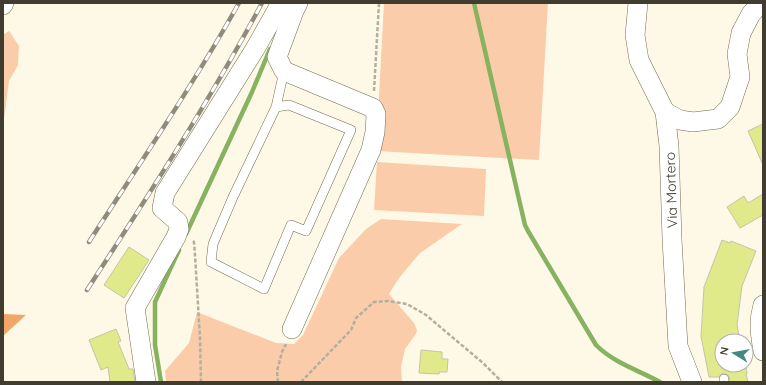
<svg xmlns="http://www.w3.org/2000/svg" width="766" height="385" viewBox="0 0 766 385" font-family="Quicksand,sans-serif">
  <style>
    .green { fill: #faccaa }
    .forest { fill: #f3a667 }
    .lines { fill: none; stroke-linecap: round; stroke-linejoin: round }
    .stream { stroke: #87b361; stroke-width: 4.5 }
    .building { fill: #e1ea8a; stroke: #c1c6a7 }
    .service-casing { stroke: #746c50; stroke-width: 10 }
    .minor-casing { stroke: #746c50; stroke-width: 20 }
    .path { stroke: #b3af9e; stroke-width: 2.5; stroke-dasharray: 4 2; stroke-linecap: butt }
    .service { stroke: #fff; stroke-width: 9 }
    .minor { stroke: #fff; stroke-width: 19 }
    .rail-casing { stroke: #908c7d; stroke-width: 4.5 }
    .rail { stroke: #fff; stroke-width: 3; stroke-dasharray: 9; stroke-linecap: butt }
    .labels { text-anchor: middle; stroke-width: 4; stroke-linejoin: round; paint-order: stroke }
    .street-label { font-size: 14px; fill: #403d30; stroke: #fff }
  </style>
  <rect width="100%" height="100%" fill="#fdf9e6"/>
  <g class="green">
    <path d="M 384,3 L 548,3 L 539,160 L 376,151 Z"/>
    <path d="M 9,31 L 19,46 L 18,65 L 9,81 L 4,119 L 3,121 L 3,35 Z"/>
    <path d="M 377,162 L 486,169 L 484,216 L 374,210 Z"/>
    <path d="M 381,219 L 462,224 L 420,253 L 399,278 L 389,294 L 414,323 L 417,330 L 416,334 L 405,349 L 401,367 L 402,382 L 166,382 L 165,371 L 189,343 L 197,312 L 276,343 L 294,344 L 303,335 L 339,258 L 366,229 Z"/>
  </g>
  <path class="forest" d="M 3,314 L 26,315 L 3,336 Z"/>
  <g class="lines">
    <g class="stream">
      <path d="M 474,3 L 518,195 L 525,225 L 528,231 L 596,345 C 614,363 638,370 660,382"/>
      <path d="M 186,234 L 252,92 L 270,49"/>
      <path d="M 161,382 L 155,345 L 155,302 L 179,250"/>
    </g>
  </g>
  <g class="building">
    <path d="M 763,124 L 763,165 L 748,131 Z"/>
    <path d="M 763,194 L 763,215 L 740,228 L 727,207 L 744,196 L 748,203 Z"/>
    <path d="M 722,240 L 730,243 L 731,241 L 756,251 L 742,286 L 737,325 L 740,341 L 722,341 L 722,365 L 746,365 L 747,374 L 746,374 L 748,382 L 730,382 L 729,376 L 724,373 L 721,374 L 719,377 L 709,377 L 701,336 L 704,287 Z"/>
    <path d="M 129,247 L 149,260 L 124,298 L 104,285 Z"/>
    <path d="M 116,329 L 121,341 L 118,342 L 129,369 L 133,369 L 135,382 L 110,382 L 108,367 L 101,370 L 89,340 Z"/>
    <path d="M 421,350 L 442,352 L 442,359 L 448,359 L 447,372 L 439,372 L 439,374 L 419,373 Z"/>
  </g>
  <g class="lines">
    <g class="service-casing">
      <g id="service">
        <path d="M 276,107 L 289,105 L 351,130 L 306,231 L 291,225 L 264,289 L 211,262 L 213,244 L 233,197 L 276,107 L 284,71"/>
        <path d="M 724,382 L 724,379"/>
      </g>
    </g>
    <g class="minor-casing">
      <g id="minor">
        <path d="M 638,3 L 635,35 L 639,60 L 665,112 L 669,146 L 672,239 L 678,346 L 692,382"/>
        <path d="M 3,5 L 4,3"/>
        <path d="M 665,112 L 680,120 L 693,122 L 718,119 L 730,107 L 740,77 L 737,54 L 741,33 L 751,14 L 761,3"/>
        <path d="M 763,305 C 758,322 760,333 763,351"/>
        <path d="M 292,329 L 371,150 L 375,132 L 376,114 L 373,108 L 284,71 L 277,57 L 294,11 L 298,3"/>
        <path d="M 146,382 L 135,308 L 176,237 L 179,229 L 178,222 L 162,208 L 165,193 L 255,49 L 281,3"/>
      </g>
    </g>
    <g class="path">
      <path d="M 374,91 L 379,3"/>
      <path d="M 193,241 L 194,242 L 195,255 L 200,338 L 201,382"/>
      <path d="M 278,382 L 277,371 L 282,352 L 286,344"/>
      <path d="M 301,382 L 351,330 L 356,318 L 374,302 L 388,301 L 407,304 L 426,315 L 483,363 L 502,382"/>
    </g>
    <use href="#service" class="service"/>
    <use href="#minor" class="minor"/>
    <g class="rail-casing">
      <g id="rail">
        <path d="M 89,242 C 140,163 193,85 239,3"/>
        <path d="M 87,290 C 148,196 209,102 262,3"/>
      </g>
    </g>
    <use href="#rail" class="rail"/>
  </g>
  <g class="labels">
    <g class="street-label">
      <text transform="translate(671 190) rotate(-92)" y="5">Via Mortero</text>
    </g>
  </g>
  <rect width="766" height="385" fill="none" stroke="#403d30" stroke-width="8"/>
  <g transform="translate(734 353) rotate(281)"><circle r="19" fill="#ffffff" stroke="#b3b1ac"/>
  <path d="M0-3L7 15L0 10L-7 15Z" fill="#438982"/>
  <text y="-6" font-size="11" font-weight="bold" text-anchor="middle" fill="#403d30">N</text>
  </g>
</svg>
